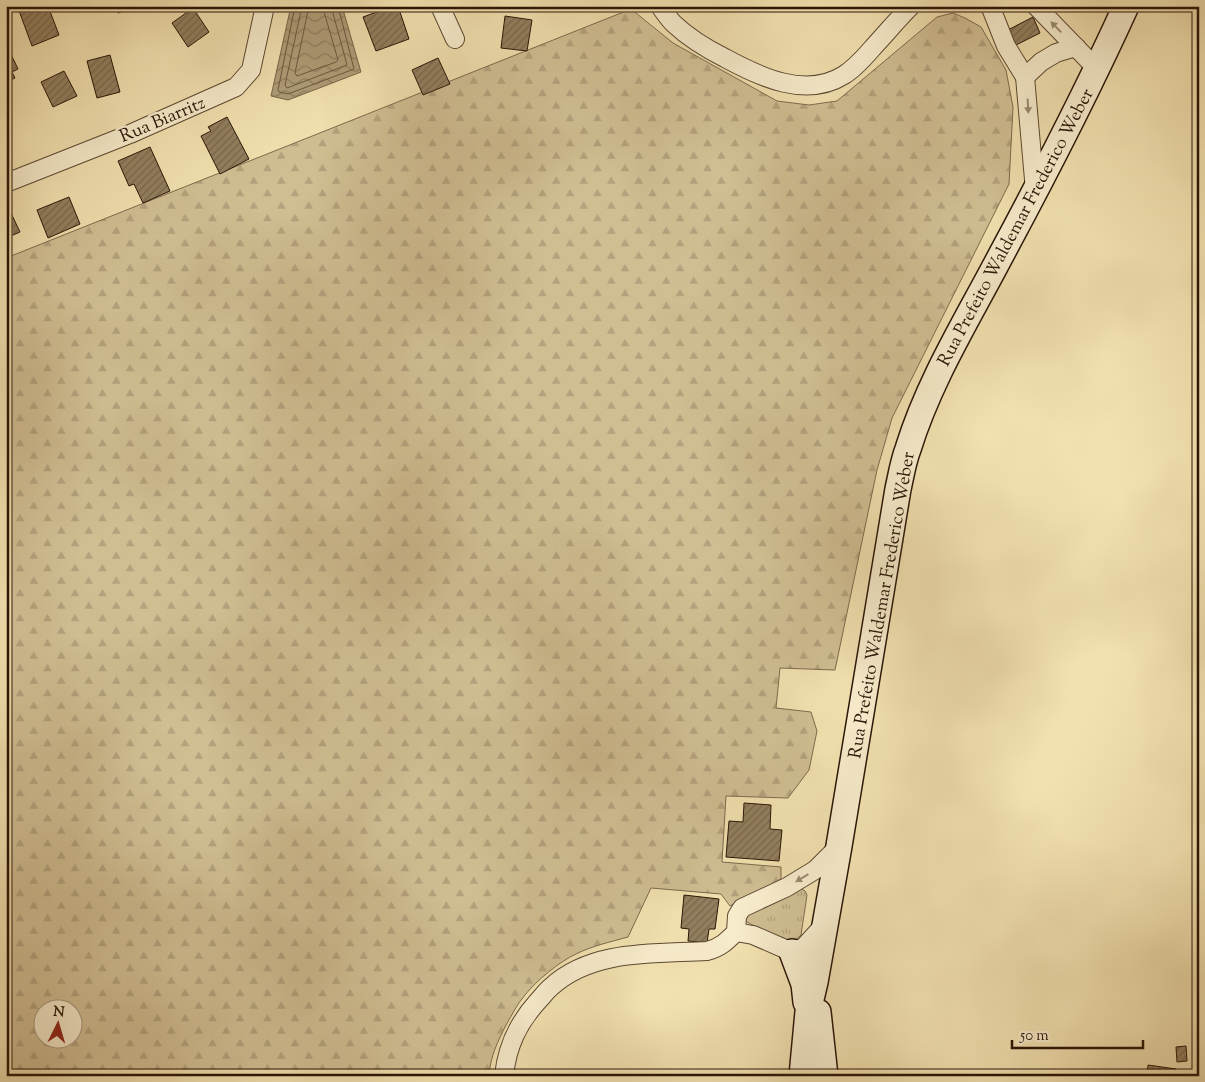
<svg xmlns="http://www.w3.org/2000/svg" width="1205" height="1082" viewBox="0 0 1205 1082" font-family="'Sorts Mill Goudy',serif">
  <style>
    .grass { fill: url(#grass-tufts); stroke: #7d6a4d }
    .forest { fill: url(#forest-firs); stroke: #7d6a4d; fill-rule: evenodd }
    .water { fill: url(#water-waves); stroke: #79664a }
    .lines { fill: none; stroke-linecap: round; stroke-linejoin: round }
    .shore { stroke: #6c583f; stroke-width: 1 }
    .building { fill: url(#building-hatch); stroke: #2a1507 }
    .street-casing { stroke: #5c4831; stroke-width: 20 }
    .secondary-casing { stroke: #2a1507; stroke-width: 28 }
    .street { stroke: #f7eccc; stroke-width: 18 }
    .secondary { stroke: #f7eccc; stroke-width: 25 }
    .oneway { fill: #9b8b73 }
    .labels { text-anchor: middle; stroke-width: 5; stroke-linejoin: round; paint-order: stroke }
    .street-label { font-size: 18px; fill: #2a1507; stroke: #f7eccc }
  </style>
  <defs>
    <pattern id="grass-tufts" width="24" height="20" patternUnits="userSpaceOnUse" patternTransform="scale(1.25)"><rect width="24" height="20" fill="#d0be93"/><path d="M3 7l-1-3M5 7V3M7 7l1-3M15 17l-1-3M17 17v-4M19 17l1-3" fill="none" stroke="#b3a27d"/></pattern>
    <pattern id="forest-firs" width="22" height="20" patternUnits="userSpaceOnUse" patternTransform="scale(1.25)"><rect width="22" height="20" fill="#d0be93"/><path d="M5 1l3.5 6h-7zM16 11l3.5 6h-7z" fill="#b3a27d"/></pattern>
    <pattern id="water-waves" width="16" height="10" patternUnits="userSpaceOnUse" patternTransform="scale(1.25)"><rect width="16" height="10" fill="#ae9c77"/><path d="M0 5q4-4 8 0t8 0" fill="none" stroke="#8e7e60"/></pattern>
    <pattern id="building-hatch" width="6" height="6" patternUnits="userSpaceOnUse" patternTransform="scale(1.25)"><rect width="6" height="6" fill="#927f5f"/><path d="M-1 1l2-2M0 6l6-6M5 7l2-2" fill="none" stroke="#77674c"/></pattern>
  </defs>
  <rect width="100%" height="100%" fill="#f2e1b0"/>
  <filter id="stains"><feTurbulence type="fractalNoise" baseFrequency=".004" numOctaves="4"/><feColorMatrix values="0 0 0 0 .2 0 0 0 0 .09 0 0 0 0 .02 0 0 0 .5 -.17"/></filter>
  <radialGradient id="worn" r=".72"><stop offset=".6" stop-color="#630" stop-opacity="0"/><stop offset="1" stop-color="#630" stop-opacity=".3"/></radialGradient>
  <path class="grass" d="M 800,888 L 805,891 L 807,895 L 801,935 C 798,938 796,940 791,940 C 781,941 755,926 745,921 L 746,913 Z"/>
  <path class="forest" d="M 631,9 L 673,43 L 777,101 L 809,105 L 837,101 L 937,17 L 953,13 L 965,18 L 981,27 L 1006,70 L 1013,107 L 1009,184 L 892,418 L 877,470 L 835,670 L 780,668 L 776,708 L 811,712 L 817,731 L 809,770 L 788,798 L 726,796 L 722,862 L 781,867 L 781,879 L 730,906 L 721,894 L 651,888 L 628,937 C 610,942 592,946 576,954 C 559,962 537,980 525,995 C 517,1004 512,1015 506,1025 C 498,1041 490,1057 489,1076 L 6,1076 L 6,258 ZM 42,1010 L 72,1010 L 72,1040 L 42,1040 Z"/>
  <path class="water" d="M 291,6 L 342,6 L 361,72 L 288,100 L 271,96 Z"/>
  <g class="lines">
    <g class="shore">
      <path d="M 295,6 L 278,90 L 279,92 L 288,94 L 354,69 L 338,6"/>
      <path d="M 302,6 L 285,85 L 287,88 L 347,65 L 331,6"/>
      <path d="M 309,6 L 295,73 L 297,76 L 336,62 L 338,60 L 324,12 L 324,6"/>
    </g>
  </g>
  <g class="building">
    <path d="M 24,6 L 48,6 L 59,35 L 32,46 L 18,8 Z"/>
    <path d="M 116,6 L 136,6 L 118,13 Z"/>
    <path d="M 393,6 L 398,6 L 409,39 L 376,51 L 363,17 Z"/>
    <path d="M 193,8 L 209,32 L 188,47 L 172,23 Z"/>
    <path d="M 505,16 L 532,20 L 527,51 L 501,48 Z"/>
    <path d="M 1033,17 L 1040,33 L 1012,47 L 1004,32 Z"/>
    <path d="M 8,48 L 18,69 L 12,72 L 15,78 L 6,82 L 6,49 Z"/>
    <path d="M 110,55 L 120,92 L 97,98 L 87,61 Z"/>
    <path d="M 438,58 L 450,84 L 423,95 L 412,70 Z"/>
    <path d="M 64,71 L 77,96 L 53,107 L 41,82 Z"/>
    <path d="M 227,117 L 249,159 L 220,174 L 201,136 L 211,131 L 208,127 Z"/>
    <path d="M 150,147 L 170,191 L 143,203 L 134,184 L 129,186 L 118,161 Z"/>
    <path d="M 69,197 L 80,224 L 48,238 L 37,210 Z"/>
    <path d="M 10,211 L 20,232 L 6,238 L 6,213 Z"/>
    <path d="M 744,803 L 771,805 L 770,829 L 782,830 L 779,861 L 726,857 L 729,821 L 743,822 Z"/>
    <path d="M 684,895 L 719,899 L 715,929 L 709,929 L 707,943 L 688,941 L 689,929 L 681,928 Z"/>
    <path d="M 1186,1046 L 1187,1061 L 1177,1062 L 1176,1047 Z"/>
    <path d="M 1148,1065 L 1176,1069 L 1175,1076 L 1147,1076 Z"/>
  </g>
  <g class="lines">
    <g class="street-casing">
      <g id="street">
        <path d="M 440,6 L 455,39"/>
        <path d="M 660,6 C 664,12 669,19 674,24 C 689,38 707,49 725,58 C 760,77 806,99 844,75 C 857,67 867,54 877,43 C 888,31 899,18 911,6"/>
        <path d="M 989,6 L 991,8 L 1006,46 L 1025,77 L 1035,191"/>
        <path d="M 1036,6 L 1097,69"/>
        <path d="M 1025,77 L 1041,62 L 1056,53 L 1076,47"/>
        <path d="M 6,183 L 130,134 L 236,87 L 251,70 L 265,6"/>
        <path d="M 824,925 L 804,947 L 792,952 L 753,935 L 736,932 L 737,916 L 742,908 L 787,887 L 815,870 L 839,846"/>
        <path d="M 504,1076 C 507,1046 518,1023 538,1001 C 542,997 546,991 551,987 C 592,949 655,954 707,951 C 720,948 727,941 736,932"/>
      </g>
    </g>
    <g class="secondary-casing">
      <g id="secondary">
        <path d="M 792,952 L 804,984 L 806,1002"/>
        <path d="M 818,1012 L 825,1076"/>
        <path d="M 802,1076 L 808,1012 L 815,982 L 839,846 L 898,489 C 901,476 903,462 908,449 C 929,381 967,320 1000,257 C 1044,175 1087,92 1126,6"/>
      </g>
    </g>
    <use href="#street" class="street"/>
    <use href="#secondary" class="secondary"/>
  </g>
  <defs><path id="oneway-solid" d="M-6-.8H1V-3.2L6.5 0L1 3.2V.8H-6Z" transform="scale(1.25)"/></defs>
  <g class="oneway">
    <use href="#oneway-solid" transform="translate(1056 27) rotate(-134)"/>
    <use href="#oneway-solid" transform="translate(1028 106) rotate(87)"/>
    <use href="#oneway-solid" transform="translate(802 878) rotate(149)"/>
  </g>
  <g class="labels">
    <g class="street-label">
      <text transform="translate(162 119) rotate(-23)" y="6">Rua Biarritz</text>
      <text transform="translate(1015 227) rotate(-62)" y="6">Rua Prefeito Waldemar Frederico Weber</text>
      <text transform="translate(881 605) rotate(-80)" y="6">Rua Prefeito Waldemar Frederico Weber</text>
    </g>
  </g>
  <rect width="1205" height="1082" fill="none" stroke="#f2e1b0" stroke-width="25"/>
  <rect x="8" y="8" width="1190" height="1067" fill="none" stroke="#2a1507" stroke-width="2.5"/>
  <rect x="12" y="12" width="1180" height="1057" fill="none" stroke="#2a1507"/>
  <g transform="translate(58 1024) rotate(5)"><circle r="24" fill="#f7eccc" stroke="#a5967d"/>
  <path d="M0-4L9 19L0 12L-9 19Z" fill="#8f2418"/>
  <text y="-8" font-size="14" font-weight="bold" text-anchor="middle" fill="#2a1507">N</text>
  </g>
  <path d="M1012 1040v8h131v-8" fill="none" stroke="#2a1507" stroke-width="2.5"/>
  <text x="1020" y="1040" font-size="15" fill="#2a1507" stroke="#f7eccc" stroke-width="4" paint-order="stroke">50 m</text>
  <rect width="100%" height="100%" filter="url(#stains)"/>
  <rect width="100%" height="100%" fill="url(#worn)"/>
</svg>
